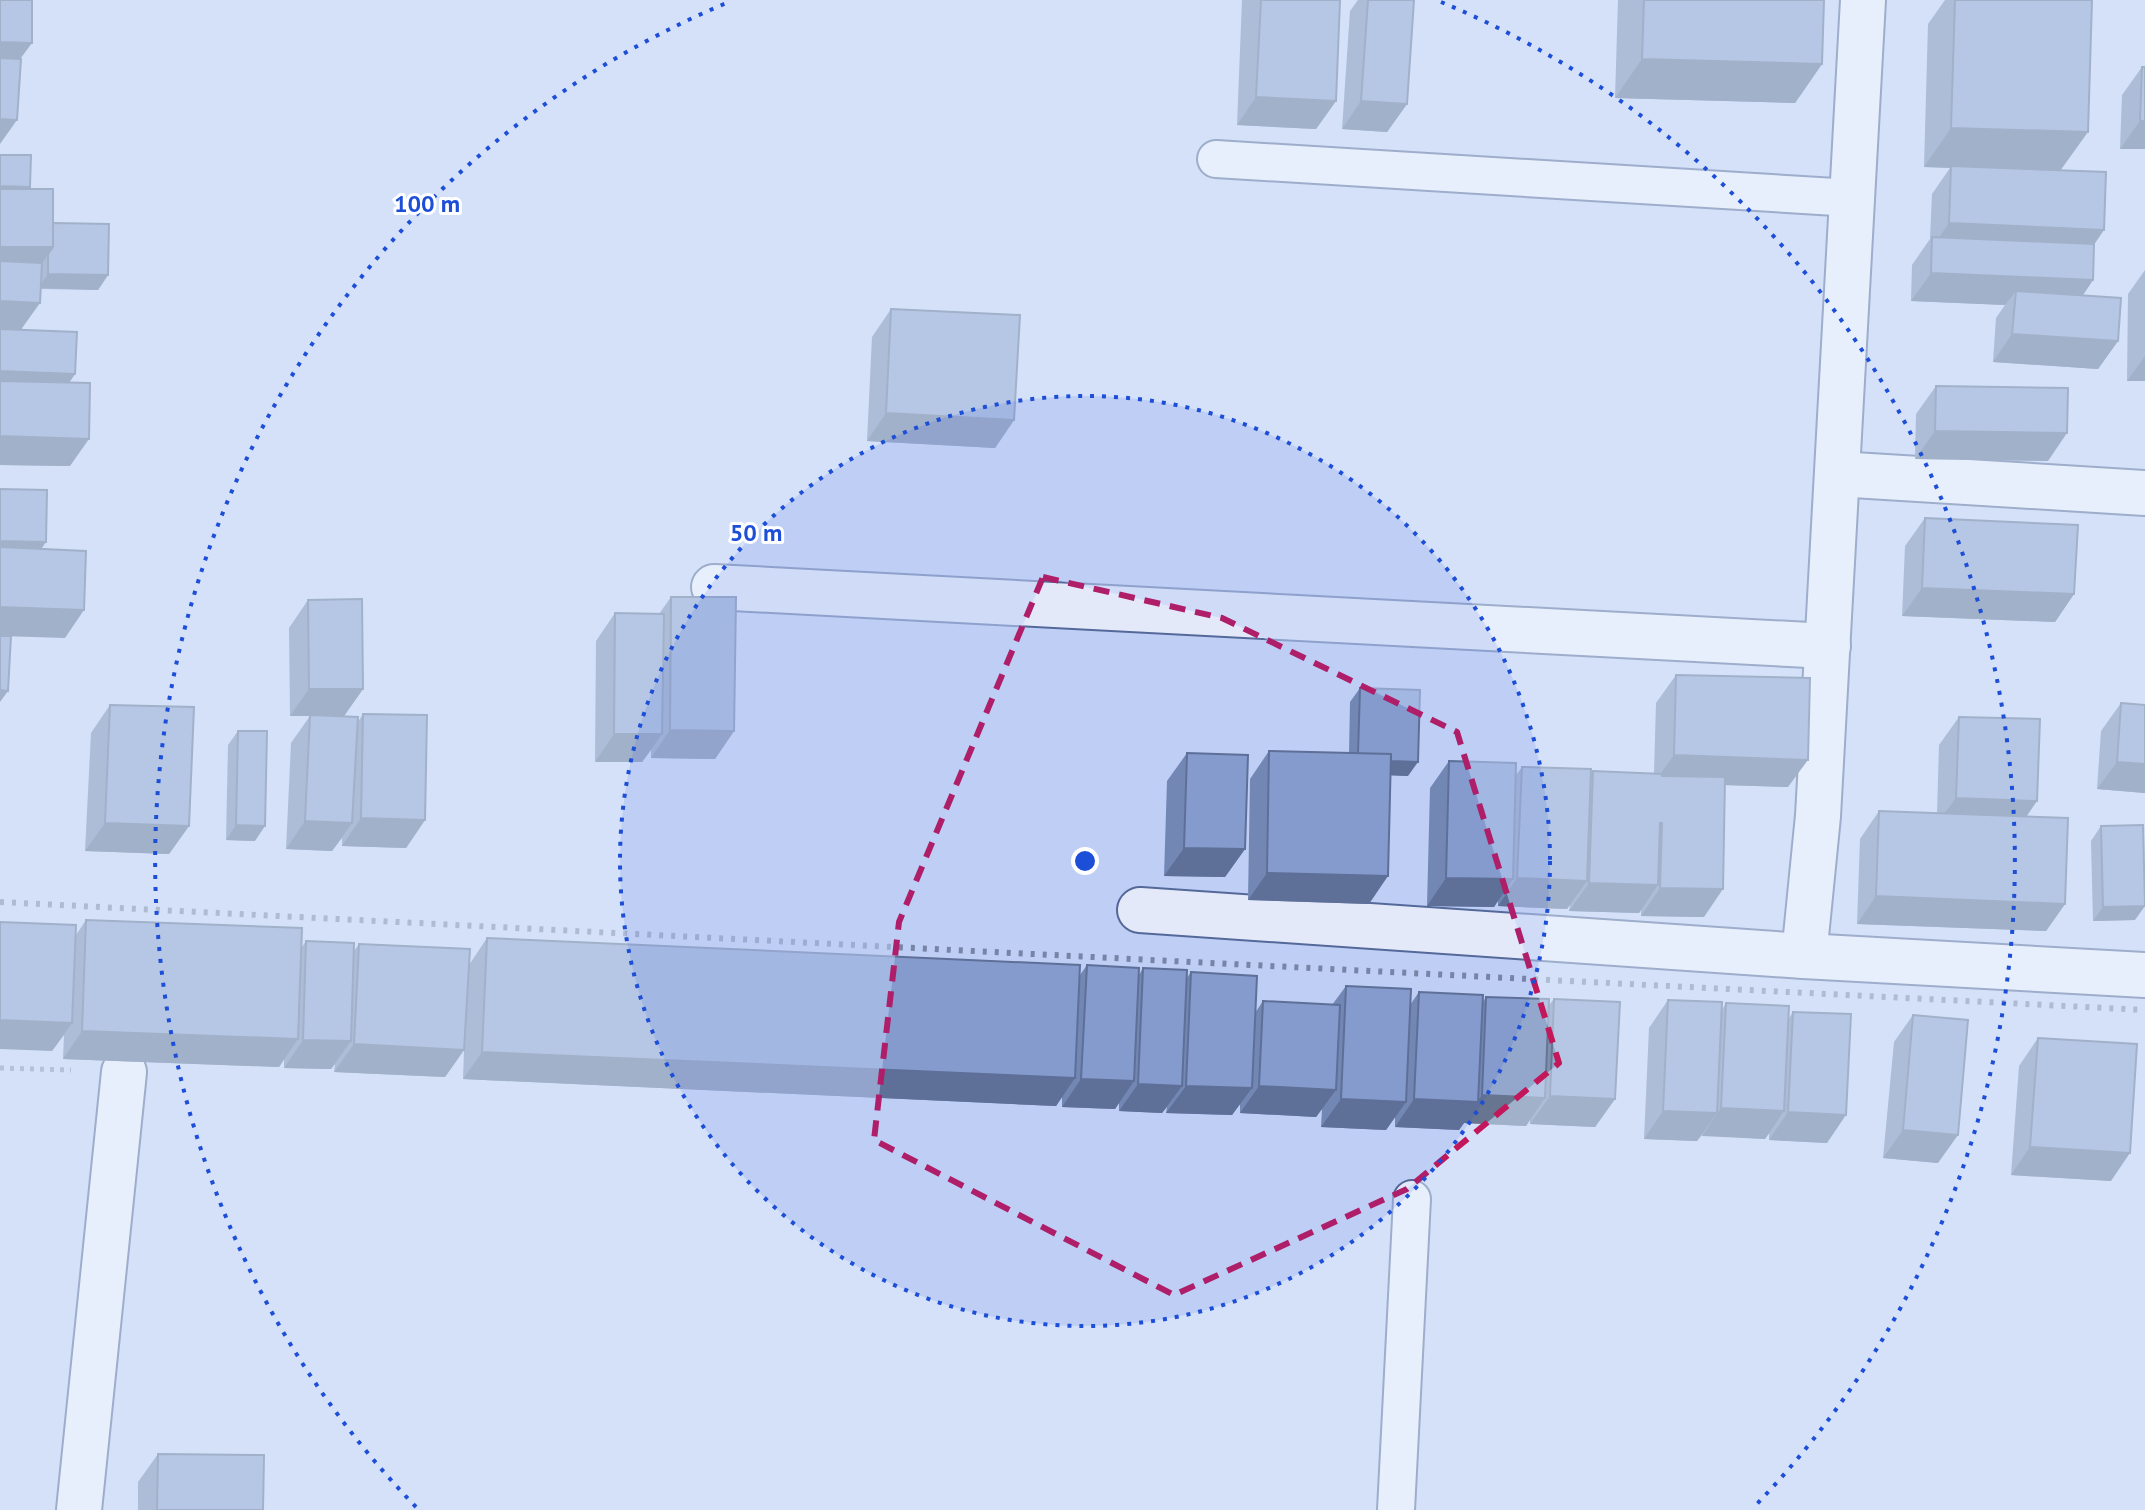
<svg xmlns="http://www.w3.org/2000/svg" width="2145" height="1510" viewBox="0 0 2145 1510" font-family="'PT Sans',sans-serif">
  <style>
    .lines { fill: none; stroke-linecap: round; stroke-linejoin: round }
    .lane-casing { stroke: #5c6e92; stroke-width: 40 }
    .street-casing { stroke: #5c6e92; stroke-width: 48 }
    .path { stroke: #8e99ad; stroke-width: 5; stroke-dasharray: 4 6; stroke-linecap: butt }
    .lane { stroke: #fff; stroke-width: 36 }
    .street { stroke: #fff; stroke-width: 44 }
    .rail { stroke: #838da1; stroke-width: 6; stroke-dasharray: 4 8; stroke-linecap: butt }
    .wall { fill: #7e90b0 }
    .shaded-wall { fill: #677590 }
    .building { fill: #93a7cd; stroke: #677590; stroke-width: 2 }
    .marked { fill: none; stroke: #c2185b; stroke-width: 6; stroke-dasharray: 16 10; stroke-linejoin: round }
    .ring { fill: none; stroke: #1d4ed8; stroke-width: 4; stroke-dasharray: 4 8 }
    .centre { fill: #1d4ed8; stroke: #fff; stroke-width: 4 }
    .ring-label { font-size: 24px; text-anchor: middle; font-weight: bold; fill: #1d4ed8; stroke: #fff; stroke-width: 6; stroke-linejoin: round; paint-order: stroke }
  </style>
  <rect width="100%" height="100%" fill="#d4e1f9"/>
  <g class="lines">
    <g class="lane-casing">
      <g id="lane">
        <path d="M 1216,159 L 1852,198"/>
        <path d="M 1396,1510 L 1412,1199"/>
      </g>
    </g>
    <g class="street-casing">
      <g id="street">
        <path d="M 1837,474 L 2145,493"/>
        <path d="M 714,587 L 1828,646"/>
        <path d="M 1140,910 L 1804,956 L 2145,975"/>
        <path d="M 1804,956 L 1818,816 L 1863,0"/>
        <path d="M 79,1510 L 124,1072"/>
      </g>
    </g>
    <path class="path" d="M 0,1068 L 71,1070"/>
    <use href="#lane" class="lane"/>
    <use href="#street" class="street"/>
    <path class="rail" d="M 0,902 L 2145,1010"/>
  </g>
  <g class="wall">
    <path d="M 1242,0 L 1340,0 L 1336,101 L 1316,129 L 1237,125 Z"/>
    <path d="M 1358,0 L 1414,0 L 1407,104 L 1387,132 L 1342,129 L 1350,11 Z"/>
    <path d="M 1618,0 L 1824,0 L 1822,64 L 1795,103 L 1615,98 Z"/>
    <path d="M 1945,0 L 2092,0 L 2061,170 L 2094,245 L 2093,280 L 2083,295 L 2118,341 L 2098,369 L 1993,362 L 1996,318 L 2005,305 L 1911,301 L 1912,265 L 1930,239 L 1932,194 L 1950,168 L 1924,167 L 1928,24 Z"/>
    <path d="M 2142,67 L 2145,67 L 2145,149 L 2120,149 L 2122,95 Z"/>
    <path d="M 0,155 L 30,187 L 29,189 L 53,223 L 108,275 L 98,290 L 41,289 L 21,330 L 75,374 L 69,383 L 70,466 L 0,465 Z"/>
    <path d="M 2145,270 L 2145,381 L 2127,381 L 2128,294 Z"/>
    <path d="M 891,309 L 1014,420 L 995,448 L 867,441 L 872,337 Z"/>
    <path d="M 1936,386 L 2048,461 L 1915,459 L 1916,414 Z"/>
    <path d="M 1925,518 L 2074,594 L 2055,622 L 1902,616 L 1905,546 Z"/>
    <path d="M 671,597 L 734,731 L 715,759 L 651,758 L 651,750 L 642,762 L 595,762 L 596,641 L 615,613 L 659,614 Z"/>
    <path d="M 308,600 L 363,689 L 344,716 L 358,722 L 363,714 L 425,820 L 406,848 L 342,846 L 342,838 L 332,851 L 286,849 L 291,743 L 310,716 L 290,716 L 289,628 Z"/>
    <path d="M 1676,675 L 1788,787 L 1725,785 L 1704,917 L 1641,916 L 1641,910 L 1639,913 L 1569,911 L 1570,905 L 1567,909 L 1498,906 L 1498,900 L 1494,907 L 1427,906 L 1430,788 L 1449,761 L 1516,775 L 1522,767 L 1591,774 L 1593,771 L 1654,774 L 1656,703 Z"/>
    <path d="M 1360,688 L 1408,776 L 1391,775 L 1369,904 L 1248,900 L 1250,779 L 1269,751 L 1349,753 L 1350,702 Z"/>
    <path d="M 2121,703 L 2145,705 L 2145,793 L 2097,789 L 2101,731 Z"/>
    <path d="M 110,705 L 189,826 L 169,854 L 85,851 L 91,733 Z"/>
    <path d="M 1959,717 L 2037,801 L 2026,817 L 2065,904 L 2046,931 L 1857,924 L 1860,839 L 1879,811 L 1937,813 L 1939,745 Z"/>
    <path d="M 238,731 L 255,841 L 226,840 L 228,745 Z"/>
    <path d="M 1187,753 L 1245,849 L 1225,877 L 1164,876 L 1167,781 Z"/>
    <path d="M 2101,826 L 2135,920 L 2093,921 L 2091,841 Z"/>
    <path d="M 86,920 L 302,947 L 306,941 L 354,951 L 359,944 L 469,965 L 487,938 L 1080,975 L 1087,965 L 1139,975 L 1143,968 L 1186,979 L 1191,972 L 1255,1013 L 1263,1001 L 1332,1005 L 1346,986 L 1410,1005 L 1419,992 L 1483,1002 L 1486,997 L 1549,1005 L 1554,999 L 1615,1099 L 1595,1127 L 1530,1124 L 1530,1120 L 1526,1126 L 1464,1123 L 1459,1130 L 1395,1127 L 1395,1117 L 1386,1130 L 1321,1127 L 1322,1109 L 1316,1117 L 1240,1113 L 1240,1104 L 1232,1115 L 1166,1113 L 1167,1107 L 1162,1113 L 1119,1111 L 1119,1103 L 1115,1109 L 1062,1107 L 1062,1097 L 1056,1106 L 463,1079 L 464,1050 L 445,1077 L 334,1072 L 335,1064 L 331,1069 L 284,1068 L 284,1059 L 279,1067 L 63,1059 L 64,1035 L 52,1051 L 76,935 Z"/>
    <path d="M 1668,1000 L 1722,1010 L 1726,1003 L 1789,1018 L 1793,1012 L 1827,1143 L 1769,1140 L 1769,1133 L 1765,1139 L 1702,1135 L 1697,1141 L 1644,1139 L 1649,1028 Z"/>
    <path d="M 1913,1015 L 1938,1163 L 1883,1158 L 1894,1042 Z"/>
    <path d="M 2038,1038 L 2111,1181 L 2011,1175 L 2019,1066 Z"/>
    <path d="M 158,1454 L 263,1510 L 138,1510 L 138,1482 Z"/>
  </g>
  <g class="shaded-wall">
    <path d="M 0,42 L 32,43 L 12,70 L 0,70 Z"/>
    <path d="M 1642,59 L 1822,64 L 1795,103 L 1615,98 Z"/>
    <path d="M 1256,97 L 1336,101 L 1316,129 L 1237,125 Z"/>
    <path d="M 1361,101 L 1407,104 L 1387,132 L 1342,129 Z"/>
    <path d="M 0,119 L 17,120 L 0,144 Z"/>
    <path d="M 2140,121 L 2145,121 L 2145,149 L 2120,149 Z"/>
    <path d="M 1951,128 L 2088,132 L 2060,171 L 1924,167 Z"/>
    <path d="M 0,186 L 30,187 L 20,201 L 0,201 Z"/>
    <path d="M 1949,223 L 2104,230 L 2085,258 L 1932,248 Z"/>
    <path d="M 0,247 L 53,247 L 34,275 L 0,275 Z"/>
    <path d="M 1931,273 L 2093,280 L 2074,308 L 2016,291 L 2005,305 L 1911,301 Z"/>
    <path d="M 48,274 L 108,275 L 98,290 L 38,288 Z"/>
    <path d="M 0,301 L 40,303 L 20,331 L 0,330 Z"/>
    <path d="M 2012,334 L 2118,341 L 2098,369 L 1993,362 Z"/>
    <path d="M 2145,356 L 2145,381 L 2127,381 Z"/>
    <path d="M 0,371 L 75,374 L 55,402 L 0,400 Z"/>
    <path d="M 886,413 L 1014,420 L 995,448 L 867,441 Z"/>
    <path d="M 1935,431 L 2067,433 L 2048,461 L 1915,459 Z"/>
    <path d="M 0,436 L 89,439 L 70,466 L 0,465 Z"/>
    <path d="M 0,541 L 46,542 L 27,570 L 0,570 Z"/>
    <path d="M 1922,588 L 2074,594 L 2055,622 L 1902,616 Z"/>
    <path d="M 0,607 L 84,610 L 65,638 L 0,636 Z"/>
    <path d="M 309,689 L 363,689 L 344,716 L 290,716 Z"/>
    <path d="M 0,690 L 8,691 L 0,702 Z"/>
    <path d="M 670,730 L 734,731 L 715,759 L 651,758 Z"/>
    <path d="M 614,734 L 662,734 L 642,762 L 595,762 Z"/>
    <path d="M 1674,755 L 1808,760 L 1788,787 L 1654,783 Z"/>
    <path d="M 1358,760 L 1418,762 L 1408,776 L 1348,774 Z"/>
    <path d="M 2117,762 L 2145,764 L 2145,793 L 2097,789 Z"/>
    <path d="M 1956,798 L 2037,801 L 2018,828 L 1936,825 Z"/>
    <path d="M 361,818 L 425,820 L 406,848 L 342,846 Z"/>
    <path d="M 305,821 L 352,823 L 332,851 L 286,849 Z"/>
    <path d="M 105,823 L 189,826 L 169,854 L 85,851 Z"/>
    <path d="M 236,825 L 265,826 L 255,841 L 226,840 Z"/>
    <path d="M 1184,848 L 1245,849 L 1225,877 L 1164,876 Z"/>
    <path d="M 1267,873 L 1388,876 L 1369,904 L 1248,900 Z"/>
    <path d="M 1446,878 L 1513,879 L 1494,907 L 1427,906 Z"/>
    <path d="M 1517,878 L 1587,881 L 1567,909 L 1498,906 Z"/>
    <path d="M 1589,883 L 1658,885 L 1639,913 L 1569,911 Z"/>
    <path d="M 1660,888 L 1723,889 L 1704,917 L 1641,916 Z"/>
    <path d="M 1876,896 L 2065,904 L 2046,931 L 1857,924 Z"/>
    <path d="M 2145,906 L 2135,920 L 2093,921 L 2103,907 Z"/>
    <path d="M 0,1020 L 72,1023 L 52,1051 L 0,1049 Z"/>
    <path d="M 82,1031 L 298,1039 L 279,1067 L 63,1059 Z"/>
    <path d="M 303,1040 L 351,1041 L 331,1069 L 284,1068 Z"/>
    <path d="M 354,1044 L 464,1050 L 445,1077 L 334,1072 Z"/>
    <path d="M 482,1052 L 1075,1078 L 1056,1106 L 463,1079 Z"/>
    <path d="M 1081,1079 L 1134,1081 L 1115,1109 L 1062,1107 Z"/>
    <path d="M 1138,1084 L 1182,1086 L 1162,1113 L 1119,1111 Z"/>
    <path d="M 1186,1086 L 1252,1088 L 1232,1115 L 1166,1113 Z"/>
    <path d="M 1259,1086 L 1336,1090 L 1316,1117 L 1240,1113 Z"/>
    <path d="M 1482,1095 L 1545,1098 L 1526,1126 L 1464,1123 L 1459,1130 L 1395,1127 L 1414,1099 L 1477,1102 Z"/>
    <path d="M 1550,1096 L 1615,1099 L 1595,1127 L 1530,1124 Z"/>
    <path d="M 1341,1099 L 1406,1102 L 1386,1130 L 1321,1127 Z"/>
    <path d="M 1721,1108 L 1784,1111 L 1765,1139 L 1702,1136 Z"/>
    <path d="M 1663,1111 L 1717,1113 L 1697,1141 L 1644,1139 Z"/>
    <path d="M 1788,1112 L 1846,1115 L 1827,1143 L 1769,1140 Z"/>
    <path d="M 1903,1130 L 1958,1135 L 1938,1163 L 1883,1158 Z"/>
    <path d="M 2030,1147 L 2130,1153 L 2111,1181 L 2011,1175 Z"/>
  </g>
  <g class="building">
    <path d="M 0,0 L 32,0 L 32,43 L 0,42 Z"/>
    <path d="M 1261,0 L 1340,0 L 1336,101 L 1256,97 Z"/>
    <path d="M 1368,0 L 1414,0 L 1407,104 L 1361,101 Z"/>
    <path d="M 1644,0 L 1824,0 L 1822,64 L 1642,59 Z"/>
    <path d="M 1955,0 L 2092,0 L 2088,132 L 1951,128 Z"/>
    <path d="M 0,58 L 21,59 L 17,120 L 0,119 Z"/>
    <path d="M 2142,67 L 2145,67 L 2145,121 L 2140,121 Z"/>
    <path d="M 0,155 L 31,155 L 30,187 L 0,186 Z"/>
    <path d="M 1951,166 L 2106,172 L 2104,230 L 1949,223 Z"/>
    <rect x="0" y="189" width="53" height="58"/>
    <path d="M 53,223 L 109,224 L 108,275 L 48,274 L 48,254 L 53,247 Z"/>
    <path d="M 1932,237 L 2094,244 L 2093,280 L 1931,273 Z"/>
    <path d="M 0,261 L 42,263 L 40,303 L 0,301 Z"/>
    <path d="M 2016,291 L 2121,298 L 2118,341 L 2012,334 Z"/>
    <path d="M 891,309 L 1020,315 L 1014,420 L 886,413 Z"/>
    <path d="M 0,329 L 77,332 L 75,374 L 0,371 Z"/>
    <path d="M 0,381 L 90,383 L 89,439 L 0,436 Z"/>
    <path d="M 1936,386 L 2068,388 L 2067,433 L 1935,431 Z"/>
    <path d="M 0,489 L 47,490 L 46,542 L 0,541 Z"/>
    <path d="M 1925,518 L 2078,525 L 2074,594 L 1922,588 Z"/>
    <path d="M 0,547 L 86,551 L 84,610 L 0,607 Z"/>
    <path d="M 671,597 L 736,597 L 734,731 L 670,730 Z"/>
    <path d="M 362,599 L 363,689 L 309,689 L 308,600 Z"/>
    <path d="M 615,613 L 664,614 L 662,734 L 614,734 Z"/>
    <path d="M 0,636 L 11,636 L 8,691 L 0,690 Z"/>
    <path d="M 1676,675 L 1810,678 L 1808,760 L 1674,755 Z"/>
    <path d="M 1360,688 L 1420,690 L 1418,762 L 1391,761 L 1391,754 L 1358,754 Z"/>
    <path d="M 2121,703 L 2145,705 L 2145,764 L 2117,762 Z"/>
    <path d="M 110,705 L 194,707 L 189,826 L 105,823 Z"/>
    <path d="M 363,714 L 427,715 L 425,820 L 361,818 Z"/>
    <path d="M 310,715 L 358,717 L 352,823 L 305,821 Z"/>
    <path d="M 1959,717 L 2040,719 L 2037,801 L 1956,798 Z"/>
    <path d="M 238,731 L 267,731 L 265,826 L 236,825 Z"/>
    <path d="M 1269,751 L 1391,754 L 1388,876 L 1267,873 Z"/>
    <path d="M 1187,753 L 1248,755 L 1245,849 L 1184,848 Z"/>
    <path d="M 1449,761 L 1516,763 L 1513,879 L 1446,878 Z"/>
    <path d="M 1522,767 L 1591,769 L 1587,881 L 1517,878 Z"/>
    <path d="M 1593,771 L 1662,774 L 1662,776 L 1725,777 L 1723,889 L 1660,888 L 1662,823 L 1660,823 L 1658,885 L 1589,883 Z"/>
    <path d="M 1879,811 L 2068,818 L 2065,904 L 1876,896 Z"/>
    <path d="M 2143,825 L 2145,906 L 2103,907 L 2101,826 Z"/>
    <path d="M 86,920 L 302,928 L 298,1039 L 82,1031 Z"/>
    <path d="M 0,922 L 76,925 L 72,1023 L 0,1020 Z"/>
    <path d="M 487,938 L 1080,965 L 1075,1078 L 482,1052 Z"/>
    <path d="M 306,941 L 354,943 L 351,1041 L 303,1040 Z"/>
    <path d="M 359,944 L 470,949 L 464,1050 L 354,1044 Z"/>
    <path d="M 1087,965 L 1139,968 L 1134,1081 L 1081,1079 Z"/>
    <path d="M 1143,968 L 1187,970 L 1182,1086 L 1138,1084 Z"/>
    <path d="M 1191,972 L 1257,976 L 1252,1088 L 1186,1086 Z"/>
    <path d="M 1346,986 L 1411,989 L 1406,1102 L 1341,1099 Z"/>
    <path d="M 1419,992 L 1483,995 L 1478,1102 L 1414,1099 Z"/>
    <path d="M 1486,997 L 1549,999 L 1545,1098 L 1482,1095 Z"/>
    <path d="M 1554,999 L 1620,1002 L 1615,1099 L 1550,1096 Z"/>
    <path d="M 1668,1000 L 1722,1002 L 1717,1113 L 1663,1111 Z"/>
    <path d="M 1263,1001 L 1340,1005 L 1336,1090 L 1259,1086 Z"/>
    <path d="M 1726,1003 L 1789,1006 L 1784,1111 L 1721,1108 Z"/>
    <path d="M 1793,1012 L 1851,1014 L 1846,1115 L 1788,1112 Z"/>
    <path d="M 1913,1015 L 1968,1020 L 1958,1135 L 1903,1130 Z"/>
    <path d="M 2038,1038 L 2137,1044 L 2130,1153 L 2030,1147 Z"/>
    <path d="M 158,1454 L 264,1455 L 263,1510 L 157,1510 Z"/>
  </g>
  <path d="M0 0H2145V1510H0ZM 1043,577 L 1222,618 L 1457,732 L 1559,1063 L 1407,1189 L 1174,1295 L 874,1140 L 899,922 Z" fill="#d4e1f9" fill-opacity=".55" fill-rule="evenodd"/>
  <path class="marked" d="M 1043,577 L 1222,618 L 1457,732 L 1559,1063 L 1407,1189 L 1174,1295 L 874,1140 L 899,922 Z"/>
  <circle cx="1085" cy="861" r="465" fill="#1d4ed8" fill-opacity=".12"/>
  <g class="ring">
    <circle cx="1085" cy="861" r="465"/>
    <path d="M416 1507A930 930 0 0 1 729 2M1441 2A930 930 0 0 1 1754 1507"/>
  </g>
  <circle cx="1085" cy="861" r="12" class="centre"/>
  <g class="ring-label">
    <text x="427" y="212">100 m</text>
    <text x="756" y="541">50 m</text>
  </g>
</svg>
